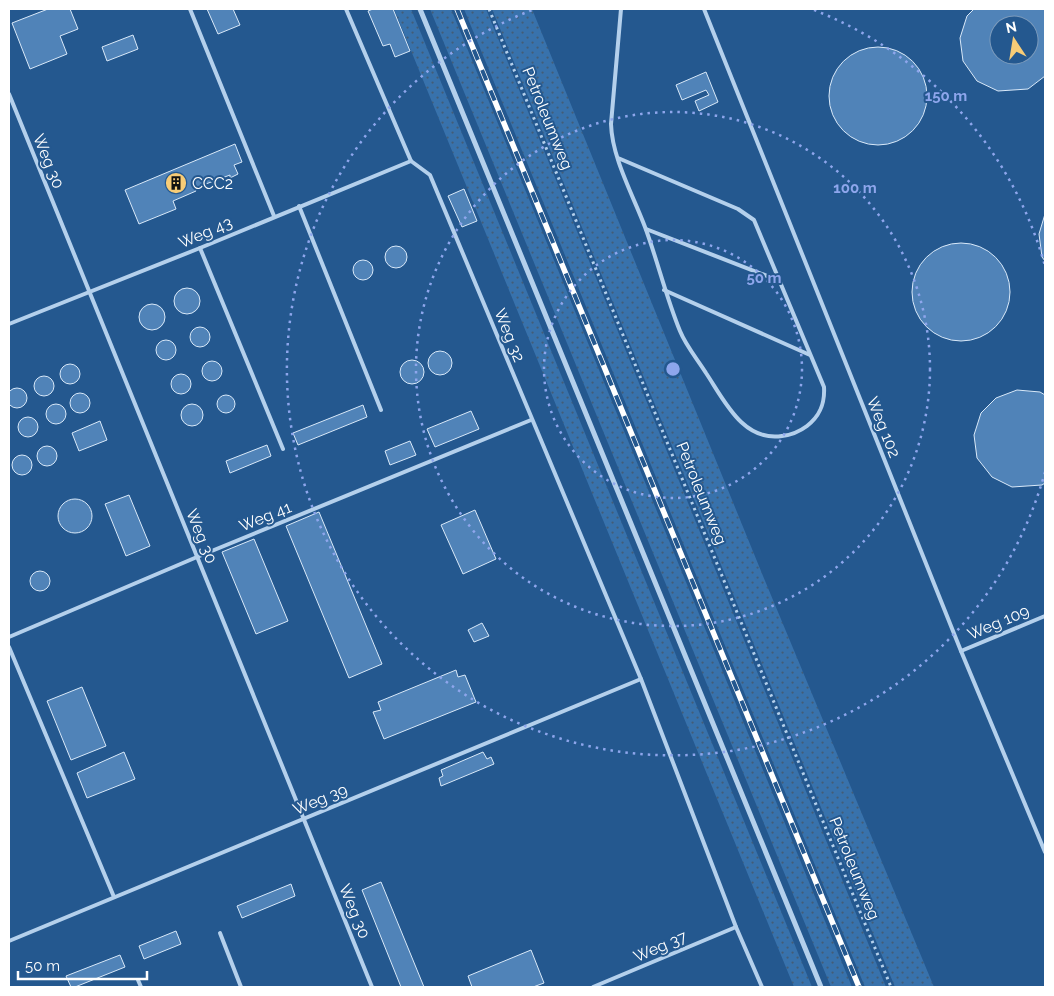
<svg xmlns="http://www.w3.org/2000/svg" width="1054" height="996" viewBox="0 0 1054 996" font-family="Raleway,sans-serif">
  <style>
    .grass { fill: url(#grass-dots) }
    .building { fill: #5083b8; stroke: #d9e9f9; fill-rule: evenodd }
    .lines { fill: none; stroke-linecap: round; stroke-linejoin: round }
    .path { stroke: #b4d0ec; stroke-width: 3; stroke-dasharray: 2.5 4; stroke-linecap: butt }
    .service { stroke: #b4d0ec; stroke-width: 4 }
    .minor { stroke: #b4d0ec; stroke-width: 5 }
    .rail-casing { stroke: #fff; stroke-width: 5.5 }
    .rail { stroke: #24588f; stroke-width: 4; stroke-dasharray: 11; stroke-linecap: butt }
    .ring { fill: none; stroke: #8ea6ec; stroke-width: 2.5; stroke-dasharray: 2.5 5 }
    .labels { text-anchor: middle; stroke-width: 4; stroke-linejoin: round; paint-order: stroke }
    .street-label { font-size: 16px; fill: #fff; stroke: #24588f }
    .poi-label { font-size: 16px; fill: #fff; stroke: #24588f; text-anchor: start }
    .centre { fill: #8ea6ec; stroke: #24588f; stroke-width: 2.5 }
    .ring-label { font-size: 15px; text-anchor: middle; font-weight: bold; fill: #8ea6ec; stroke: #24588f; stroke-width: 4; stroke-linejoin: round; paint-order: stroke }
  </style>
  <defs>
    <pattern id="grass-dots" width="8" height="8" patternUnits="userSpaceOnUse" patternTransform="scale(1.25)"><rect width="8" height="8" fill="#3872ac"/><path d="M2 2h.1M6 6h.1" fill="none" stroke="#435d77" stroke-width="1.8" stroke-linecap="round"/></pattern>
  </defs>
  <rect width="100%" height="100%" fill="#24588f"/>
  <g class="grass">
    <path d="M 394,9 L 411,9 L 812,987 L 794,987 Z"/>
    <path d="M 430,9 L 451,9 L 852,987 L 831,987 Z"/>
    <path d="M 464,9 L 486,9 L 886,987 L 865,987 Z"/>
    <path d="M 492,9 L 532,9 L 763,576 L 934,987 L 895,987 Z"/>
  </g>
  <g class="building">
    <path d="M 48,9 L 70,9 L 78,29 L 60,36 L 67,54 L 30,69 L 12,23 Z"/>
    <path d="M 207,9 L 233,9 L 240,25 L 218,34 Z"/>
    <path d="M 373,9 L 393,9 L 410,51 L 395,57 L 390,44 L 383,46 L 368,11 Z"/>
    <path d="M 974,9 L 1045,9 L 1045,76 L 1028,89 L 998,91 L 977,81 L 963,61 L 960,38 L 967,16 ZM 999,25 L 1029,25 L 1029,55 L 999,55 Z"/>
    <path d="M 133,35 L 138,49 L 107,61 L 102,47 Z"/>
    <circle cx="878" cy="96" r="49"/>
    <path d="M 706,72 L 718,102 L 699,111 L 695,101 L 709,95 L 706,90 L 682,100 L 676,85 Z"/>
    <path d="M 235,144 L 242,162 L 234,165 L 238,174 L 230,178 L 230,175 L 195,188 L 196,191 L 173,201 L 176,209 L 139,224 L 125,190 Z"/>
    <path d="M 464,189 L 477,221 L 462,227 L 448,196 Z"/>
    <path d="M 1045,214 L 1045,261 L 1042,257 L 1039,234 Z"/>
    <circle cx="961" cy="292" r="49"/>
    <circle cx="396" cy="257" r="11"/>
    <circle cx="363" cy="270" r="10"/>
    <circle cx="187" cy="301" r="13"/>
    <circle cx="152" cy="317" r="13"/>
    <circle cx="200" cy="337" r="10"/>
    <circle cx="166" cy="350" r="10"/>
    <circle cx="440" cy="363" r="12"/>
    <circle cx="412" cy="372" r="12"/>
    <circle cx="212" cy="371" r="10"/>
    <circle cx="70" cy="374" r="10"/>
    <circle cx="181" cy="384" r="10"/>
    <circle cx="44" cy="386" r="10"/>
    <circle cx="17" cy="398" r="10"/>
    <path d="M 1017,390 L 1040,392 L 1045,395 L 1045,483 L 1042,485 L 1012,487 L 992,477 L 977,458 L 974,435 L 981,413 L 996,398 Z"/>
    <circle cx="80" cy="403" r="10"/>
    <circle cx="226" cy="404" r="9"/>
    <circle cx="56" cy="414" r="10"/>
    <circle cx="192" cy="415" r="11"/>
    <path d="M 363,405 L 367,417 L 298,445 L 293,433 Z"/>
    <path d="M 471,411 L 479,429 L 435,447 L 427,429 Z"/>
    <circle cx="28" cy="427" r="10"/>
    <path d="M 100,421 L 107,440 L 79,451 L 72,433 Z"/>
    <path d="M 410,441 L 416,455 L 390,465 L 385,451 Z"/>
    <path d="M 267,445 L 271,456 L 230,473 L 226,461 Z"/>
    <circle cx="47" cy="456" r="10"/>
    <circle cx="22" cy="465" r="10"/>
    <path d="M 129,495 L 150,546 L 126,556 L 105,504 Z"/>
    <circle cx="75" cy="516" r="17"/>
    <path d="M 475,510 L 496,559 L 463,574 L 441,525 Z"/>
    <path d="M 319,512 L 382,664 L 349,678 L 286,526 Z"/>
    <path d="M 254,539 L 288,621 L 256,634 L 222,552 Z"/>
    <circle cx="40" cy="581" r="10"/>
    <path d="M 482,623 L 489,636 L 474,642 L 468,630 Z"/>
    <path d="M 456,670 L 458,677 L 465,675 L 476,702 L 384,739 L 373,712 L 381,710 L 378,702 Z"/>
    <path d="M 82,687 L 106,746 L 71,760 L 47,701 Z"/>
    <path d="M 124,752 L 135,779 L 87,798 L 77,773 Z"/>
    <path d="M 483,752 L 487,759 L 491,757 L 494,764 L 441,786 L 439,778 L 443,776 L 441,770 Z"/>
    <path d="M 381,882 L 424,987 L 401,987 L 362,890 Z"/>
    <path d="M 291,884 L 295,896 L 242,918 L 237,906 Z"/>
    <path d="M 176,931 L 181,944 L 144,959 L 139,946 Z"/>
    <path d="M 531,950 L 544,983 L 533,987 L 472,987 L 468,976 Z"/>
    <path d="M 120,955 L 125,967 L 75,987 L 71,987 L 66,976 Z"/>
  </g>
  <g class="lines">
    <path class="path" d="M 489,9 L 891,987"/>
    <g class="service">
      <path d="M 190,9 L 274,216"/>
      <path d="M 346,9 L 411,161 L 430,175 L 641,679 L 736,927 L 762,987"/>
      <path d="M 704,9 L 961,651 L 1045,852"/>
      <path d="M 9,94 L 372,987"/>
      <path d="M 618,158 L 738,209 L 754,220 L 824,387 C 825,404 820,416 807,426 C 799,432 791,435 782,436 C 743,442 724,400 706,373 C 698,360 686,346 680,331 C 666,297 658,262 645,227 C 633,195 612,158 611,124 L 621,9"/>
      <path d="M 299,206 L 381,410"/>
      <path d="M 646,229 L 780,281"/>
      <path d="M 200,248 L 283,449"/>
      <path d="M 664,290 L 810,355"/>
      <path d="M 9,324 L 200,248 L 411,161"/>
      <path d="M 9,637 L 197,557 L 531,420"/>
      <path d="M 9,647 L 114,897"/>
      <path d="M 961,651 L 1045,616"/>
      <path d="M 220,933 L 241,987"/>
      <path d="M 9,941 L 641,679"/>
      <path d="M 138,980 L 141,987"/>
      <path d="M 593,987 L 736,927"/>
    </g>
    <path class="minor" d="M 420,9 L 821,987"/>
    <g class="rail-casing">
      <path id="rail" d="M 457,9 L 859,987"/>
    </g>
    <use href="#rail" class="rail"/>
  </g>
  <g class="ring">
    <circle cx="673" cy="369" r="129"/>
    <circle cx="673" cy="369" r="257"/>
    <path d="M1045 472A386 386 0 1 1 532 10M814 10A386 386 0 0 1 1045 266"/>
  </g>
  <defs>
    <g id="building-disc" transform="scale(1.125)"><circle r="9.5" fill="#f7cc77" stroke="#24588f"/><path d="M-4-6H4V6H1V3H-1V6H-4ZM-2.5-4.3h1.7v1.8h-1.7ZM.8-4.3h1.7v1.8H.8ZM-2.5-1h1.7V.8h-1.7ZM.8-1h1.7V.8H.8Z" fill="#111"/></g>
  </defs>
  <g fill-rule="evenodd">
    <use href="#building-disc" x="176" y="183"/>
  </g>
  <g class="labels">
    <g class="street-label">
      <text transform="translate(548 118) rotate(68)" y="6">Petroleumweg</text>
      <text transform="translate(49 161) rotate(68)" y="6">Weg 30</text>
      <text transform="translate(205 232) rotate(-23)" y="6">Weg 43</text>
      <text transform="translate(510 335) rotate(68)" y="6">Weg 32</text>
      <text transform="translate(884 427) rotate(68)" y="6">Weg 102</text>
      <text transform="translate(702 493) rotate(68)" y="6">Petroleumweg</text>
      <text transform="translate(265 516) rotate(-22)" y="6">Weg 41</text>
      <text transform="translate(202 536) rotate(68)" y="6">Weg 30</text>
      <text transform="translate(998 622) rotate(-23)" y="6">Weg 109</text>
      <text transform="translate(320 799) rotate(-22)" y="6">Weg 39</text>
      <text transform="translate(855 868) rotate(68)" y="6">Petroleumweg</text>
      <text transform="translate(355 911) rotate(68)" y="6">Weg 30</text>
      <text transform="translate(660 946) rotate(-23)" y="6">Weg 37</text>
    </g>
    <g class="poi-label">
      <text x="192" y="189">CCC2</text>
    </g>
  </g>
  <circle cx="673" cy="369" r="8" class="centre"/>
  <g class="ring-label">
    <text x="946" y="101">150 m</text>
    <text x="855" y="193">100 m</text>
    <text x="764" y="283">50 m</text>
  </g>
  <rect width="1054" height="996" fill="none" stroke="#ffffff" stroke-width="20"/>
  <g transform="translate(1014 40) rotate(348)"><circle r="24" fill="#24588f" stroke="#7c9bbc"/>
  <path d="M0-4L9 19L0 12L-9 19Z" fill="#f7cc77"/>
  <text y="-8" font-size="14" font-weight="bold" text-anchor="middle" fill="#ffffff">N</text>
  </g>
  <path d="M18 971v8h129v-8" fill="none" stroke="#ffffff" stroke-width="2.5"/>
  <text x="25" y="971" font-size="15" fill="#ffffff" stroke="#24588f" stroke-width="4" paint-order="stroke">50 m</text>
</svg>
